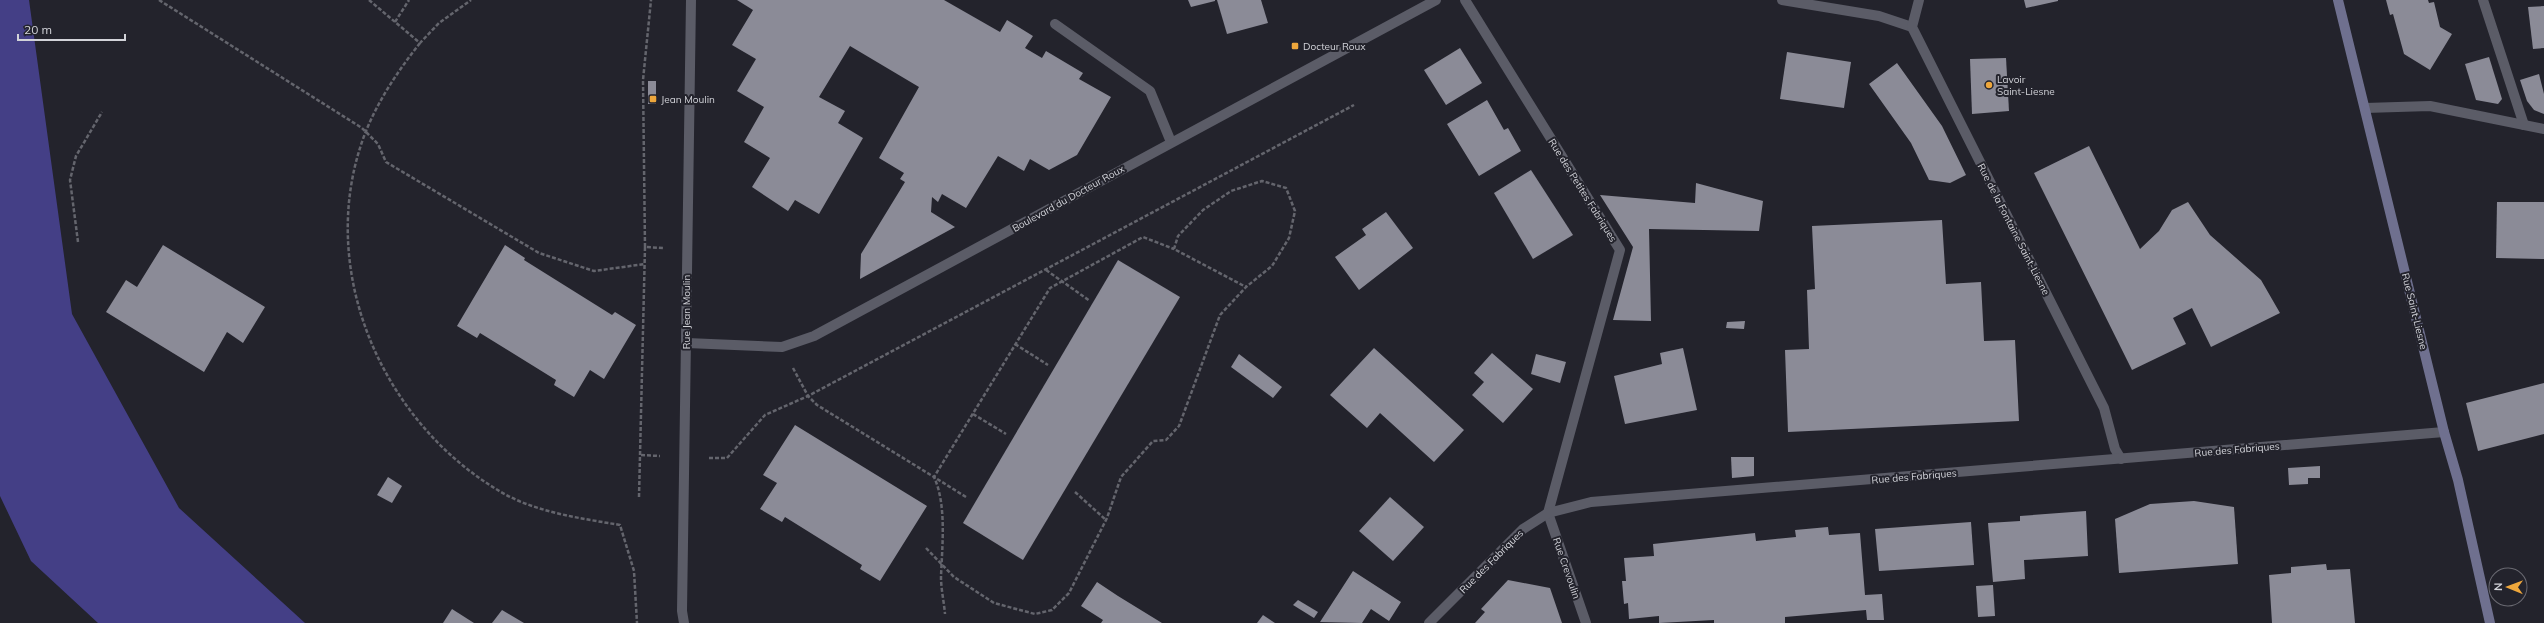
<svg xmlns="http://www.w3.org/2000/svg" width="2544" height="623" viewBox="0 0 2544 623" font-family="Mulish,sans-serif">
  <style>
    .forest { fill: #443f86 }
    .building { fill: #8b8b97 }
    .lines { fill: none; stroke-linecap: round; stroke-linejoin: round }
    .path { stroke: #64656d; stroke-width: 2.5; stroke-dasharray: 4 2; stroke-linecap: butt }
    .lane { stroke: #5b5c67; stroke-width: 10 }
    .street { stroke: #5b5c67; stroke-width: 10 }
    .secondary { stroke: #6f708f; stroke-width: 10 }
    .poi-dot { fill: #eea73c; stroke: #23232c; stroke-width: 1.5 }
    .labels { text-anchor: middle; stroke-width: 4; stroke-linejoin: round; paint-order: stroke }
    .poi-label { font-size: 10px; fill: #d2d3d9; stroke: #23232c; text-anchor: start }
    .street-label { font-size: 10px; fill: #d2d3d9; stroke: #23232c }
  </style>
  <rect width="100%" height="100%" fill="#23232c"/>
  <path class="forest" d="M 0,0 L 29,0 L 72,314 L 179,508 L 305,623 L 98,623 L 31,561 L 0,496 Z"/>
  <g class="building">
    <path d="M 737,0 L 944,0 L 1000,32 L 1007,20 L 1033,36 L 1025,48 L 1042,58 L 1046,51 L 1083,73 L 1079,79 L 1111,97 L 1077,155 L 1049,170 L 1030,159 L 1024,171 L 998,156 L 966,208 L 942,194 L 938,202 L 932,197 L 931,212 L 955,227 L 860,279 L 861,254 L 905,182 L 900,179 L 904,173 L 879,158 L 919,87 L 850,46 L 819,97 L 845,111 L 838,123 L 863,138 L 819,214 L 795,200 L 788,211 L 752,187 L 770,158 L 744,142 L 764,107 L 737,91 L 756,59 L 732,45 L 753,10 Z"/>
    <path d="M 1188,0 L 1215,0 L 1215,1 L 1191,7 Z"/>
    <path d="M 1217,0 L 1261,0 L 1268,23 L 1227,34 Z"/>
    <path d="M 2024,0 L 2058,0 L 2058,1 L 2026,8 Z"/>
    <path d="M 2386,0 L 2428,0 L 2429,3 L 2434,2 L 2440,27 L 2452,34 L 2430,70 L 2404,54 L 2393,14 L 2390,15 Z"/>
    <path d="M 2544,6 L 2544,48 L 2533,49 L 2528,7 Z"/>
    <path d="M 1460,48 L 1482,83 L 1446,105 L 1424,70 Z"/>
    <path d="M 1787,52 L 1851,62 L 1844,108 L 1780,99 Z"/>
    <path d="M 2489,57 L 2502,99 L 2498,104 L 2476,100 L 2465,64 Z"/>
    <path d="M 2006,58 L 2009,111 L 1972,114 L 1970,59 Z"/>
    <path d="M 1897,63 L 1942,126 L 1966,175 L 1950,183 L 1929,180 L 1911,143 L 1869,84 Z"/>
    <path d="M 2539,74 L 2544,94 L 2544,114 L 2534,110 L 2527,101 L 2520,80 Z"/>
    <rect x="648" y="81" width="8" height="23"/>
    <path d="M 1487,100 L 1504,130 L 1508,128 L 1521,151 L 1479,176 L 1447,124 Z"/>
    <path d="M 2089,146 L 2140,249 L 2159,231 L 2172,210 L 2188,202 L 2210,235 L 2261,280 L 2280,313 L 2211,347 L 2192,308 L 2173,318 L 2186,344 L 2132,370 L 2034,173 Z"/>
    <path d="M 1531,170 L 1573,235 L 1533,259 L 1494,193 Z"/>
    <path d="M 1696,183 L 1763,201 L 1759,231 L 1649,229 L 1651,321 L 1613,320 L 1633,247 L 1600,195 L 1695,203 Z"/>
    <path d="M 2497,202 L 2544,202 L 2544,259 L 2496,258 Z"/>
    <path d="M 1386,212 L 1413,248 L 1359,290 L 1335,257 L 1366,235 L 1362,229 Z"/>
    <path d="M 1942,220 L 1946,284 L 1981,282 L 1984,341 L 2015,340 L 2019,421 L 1788,432 L 1785,350 L 1809,349 L 1807,290 L 1815,289 L 1812,226 Z"/>
    <path d="M 163,245 L 265,307 L 243,343 L 227,332 L 204,372 L 106,312 L 126,280 L 137,287 Z"/>
    <path d="M 505,245 L 525,258 L 524,260 L 612,315 L 615,312 L 636,325 L 604,379 L 590,370 L 574,397 L 554,385 L 556,380 L 480,333 L 477,338 L 457,326 Z"/>
    <path d="M 1118,260 L 1180,297 L 1023,560 L 963,523 Z"/>
    <path d="M 1745,321 L 1744,329 L 1726,328 L 1727,322 Z"/>
    <path d="M 1374,348 L 1464,430 L 1434,462 L 1380,413 L 1367,428 L 1330,395 Z"/>
    <path d="M 1683,348 L 1697,410 L 1625,424 L 1614,376 L 1662,364 L 1660,353 Z"/>
    <path d="M 1492,353 L 1533,389 L 1503,423 L 1472,395 L 1484,382 L 1474,373 Z"/>
    <path d="M 1239,354 L 1282,387 L 1273,398 L 1231,367 Z"/>
    <path d="M 1536,354 L 1566,362 L 1560,383 L 1531,374 Z"/>
    <path d="M 2544,383 L 2544,434 L 2478,451 L 2466,403 Z"/>
    <path d="M 795,425 L 927,506 L 880,581 L 860,569 L 862,565 L 785,517 L 782,522 L 760,509 L 777,483 L 763,475 Z"/>
    <path d="M 1731,457 L 1754,457 L 1754,476 L 1732,478 Z"/>
    <path d="M 2320,466 L 2320,478 L 2308,478 L 2308,484 L 2289,485 L 2288,468 Z"/>
    <path d="M 388,477 L 402,486 L 392,503 L 377,495 Z"/>
    <path d="M 1390,497 L 1424,527 L 1393,561 L 1359,531 Z"/>
    <path d="M 2194,501 L 2234,507 L 2238,564 L 2119,573 L 2115,519 L 2150,504 Z"/>
    <path d="M 2086,511 L 2088,556 L 2024,560 L 2025,579 L 1993,582 L 1988,523 L 2020,521 L 2020,516 Z"/>
    <path d="M 1971,522 L 1974,565 L 1879,571 L 1875,529 Z"/>
    <path d="M 1828,527 L 1829,535 L 1860,533 L 1865,595 L 1882,594 L 1884,620 L 1867,620 L 1866,610 L 1785,617 L 1785,623 L 1714,623 L 1714,620 L 1659,623 L 1659,616 L 1629,619 L 1628,603 L 1624,604 L 1622,581 L 1626,581 L 1624,558 L 1654,556 L 1653,544 L 1755,533 L 1756,541 L 1796,537 L 1795,530 Z"/>
    <path d="M 2326,564 L 2327,570 L 2350,569 L 2355,623 L 2272,623 L 2269,575 L 2291,573 L 2291,567 Z"/>
    <path d="M 1353,571 L 1401,602 L 1389,621 L 1371,609 L 1362,623 L 1320,622 Z"/>
    <path d="M 1508,580 L 1550,588 L 1562,623 L 1475,623 L 1485,612 L 1481,609 Z"/>
    <path d="M 1097,582 L 1118,596 L 1162,623 L 1101,623 L 1103,620 L 1081,606 Z"/>
    <path d="M 1993,585 L 1995,616 L 1978,617 L 1976,586 Z"/>
    <path d="M 1298,600 L 1318,612 L 1314,618 L 1293,605 Z"/>
    <path d="M 452,609 L 474,623 L 443,623 Z"/>
    <path d="M 502,610 L 524,623 L 492,623 Z"/>
    <path d="M 1263,615 L 1275,623 L 1257,623 Z"/>
  </g>
  <g class="lines">
    <g class="path">
      <path d="M 159,0 L 362,128 L 378,144 L 386,162 L 539,253 L 594,271 L 645,264"/>
      <path d="M 369,0 L 420,43 L 439,23 L 471,0"/>
      <path d="M 395,22 L 409,0"/>
      <path d="M 420,43 C 398,71 379,99 366,131 C 314,263 378,417 496,489 C 532,512 579,518 620,525 L 634,571 L 637,623"/>
      <path d="M 78,242 L 70,180 L 76,156 L 102,112"/>
      <path d="M 645,247 L 643,80 L 651,0"/>
      <path d="M 1046,270 L 1090,301"/>
      <path d="M 1015,344 L 1048,365"/>
      <path d="M 793,368 L 808,396 L 817,405 L 934,477 C 947,505 942,547 941,577 C 941,589 944,602 945,614"/>
      <path d="M 973,414 L 1006,434"/>
      <path d="M 641,455 L 660,456"/>
      <path d="M 709,458 L 727,458 L 765,415 L 808,396 L 1354,105"/>
      <path d="M 1075,492 L 1106,520"/>
      <path d="M 639,497 L 645,247 L 664,248"/>
      <path d="M 966,497 L 934,477 L 1050,288 L 1143,237 L 1174,249"/>
      <path d="M 926,548 L 954,577 L 994,603 L 1035,614 L 1052,610 L 1069,593 L 1107,518 L 1121,477 L 1153,441 L 1166,440 L 1179,426 L 1220,315 L 1246,287 L 1272,266 L 1289,238 L 1295,211 L 1286,188 L 1262,181 L 1231,191 L 1203,210 L 1178,236 L 1174,249 L 1246,287"/>
    </g>
    <g class="lane">
      <path d="M 2483,0 L 2524,125"/>
      <path d="M 1055,24 L 1150,91 L 1171,142"/>
    </g>
    <g class="street">
      <path d="M 1465,0 L 1620,250 L 1548,513"/>
      <path d="M 1782,0 L 1879,16 L 1912,27"/>
      <path d="M 1919,0 L 1912,27 L 2104,408 L 2115,449 L 2121,459"/>
      <path d="M 2365,108 L 2430,106 L 2544,129"/>
      <path d="M 687,343 L 782,347 L 814,336 L 1436,0"/>
      <path d="M 1548,513 L 1586,623"/>
      <path d="M 684,623 L 682,611 L 691,0"/>
      <path d="M 1429,623 L 1523,529 L 1548,513 L 1591,502 L 2444,432"/>
    </g>
    <path class="secondary" d="M 2338,0 L 2444,432 L 2458,480 L 2490,623"/>
  </g>
  <g class="poi-dot">
    <rect x="1291" y="42" width="8" height="8" rx="2"/>
    <circle cx="1989" cy="85" r="4"/>
    <rect x="649" y="95" width="8" height="8" rx="2"/>
  </g>
  <g class="labels">
    <g class="poi-label">
      <text x="1303" y="50">Docteur Roux</text>
      <text x="1997" y="83">Lavoir<tspan x="1997" dy="12">Saint-Liesne</tspan></text>
      <text x="661" y="103">Jean Moulin</text>
    </g>
    <g class="street-label">
      <text transform="translate(1583 190) rotate(58)" y="4">Rue des Petites Fabriques</text>
      <text transform="translate(1068 198) rotate(-29)" y="4">Boulevard du Docteur Roux</text>
      <text transform="translate(2014 229) rotate(63)" y="4">Rue de la Fontaine Saint-Liesne</text>
      <text transform="translate(2415 311) rotate(76)" y="4">Rue Saint-Liesne</text>
      <text transform="translate(686 312) rotate(-90)" y="4">Rue Jean Moulin</text>
      <text transform="translate(2237 449) rotate(-5)" y="4">Rue des Fabriques</text>
      <text transform="translate(1914 476) rotate(-5)" y="4">Rue des Fabriques</text>
      <text transform="translate(1491 561) rotate(-45)" y="4">Rue des Fabriques</text>
      <text transform="translate(1567 568) rotate(71)" y="4">Rue Crevoulin</text>
    </g>
  </g>
  <g transform="translate(2508 587) rotate(271)"><circle r="19" fill="#23232c" stroke="#696971"/>
  <path d="M0-3L7 15L0 10L-7 15Z" fill="#eea73c"/>
  <text y="-6" font-size="11" font-weight="bold" text-anchor="middle" fill="#d2d3d9">N</text>
  </g>
  <path d="M18 34v6h107v-6" fill="none" stroke="#d2d3d9" stroke-width="2"/>
  <text x="24" y="34" font-size="12" fill="#d2d3d9" stroke="#23232c" stroke-width="3" paint-order="stroke">20 m</text>
</svg>
